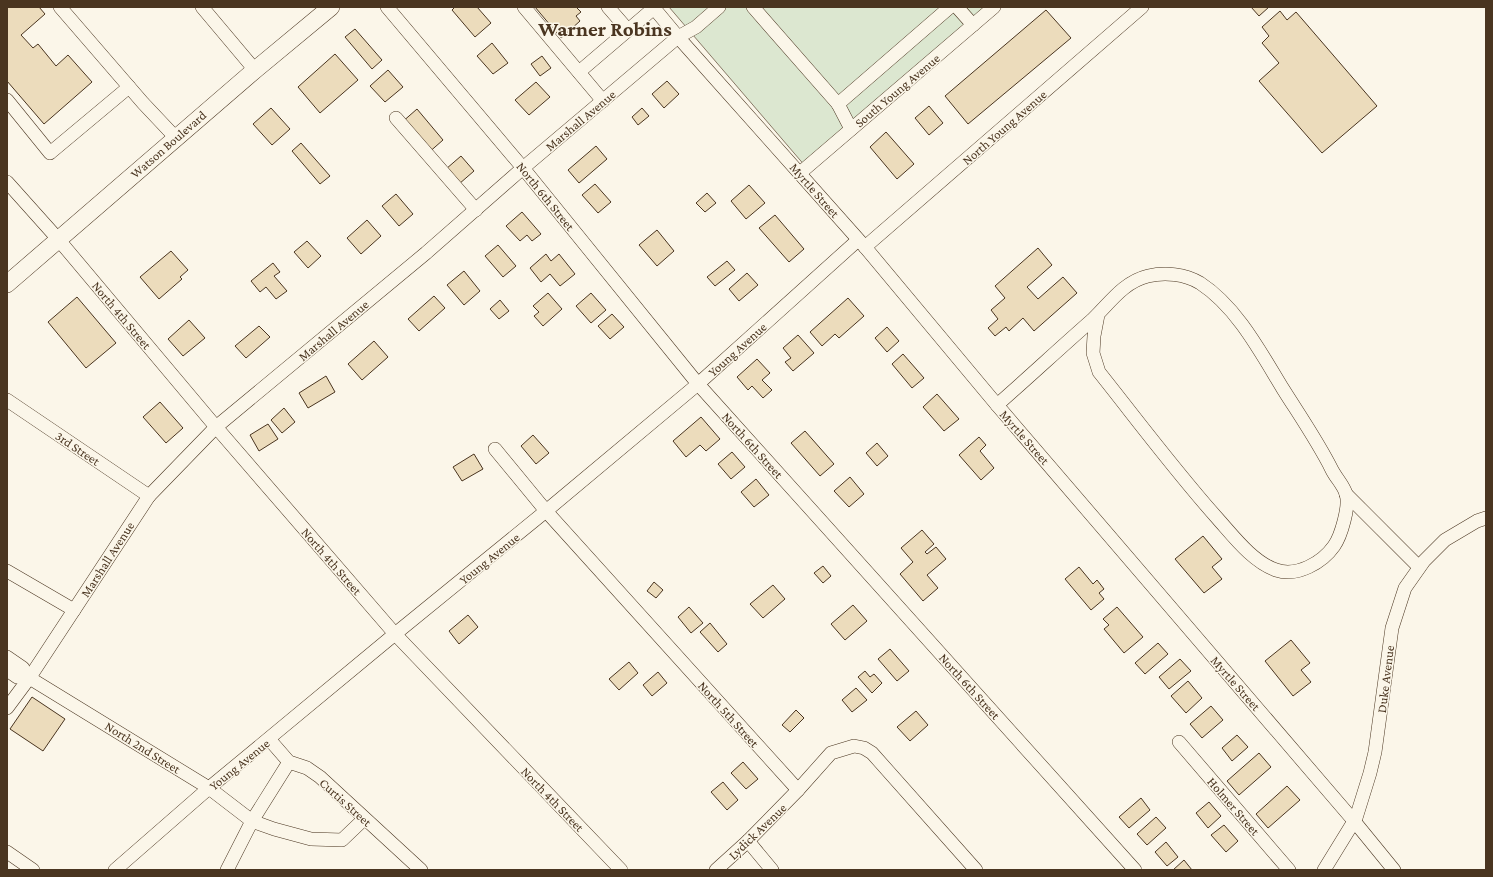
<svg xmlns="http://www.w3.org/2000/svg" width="1493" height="877" viewBox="0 0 1493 877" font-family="'Crimson Pro',serif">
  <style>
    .green { fill: #dce7d0; stroke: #887966 }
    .building { fill: #ecdcbc; stroke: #4a3520 }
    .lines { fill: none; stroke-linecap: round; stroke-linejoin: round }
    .minor-casing { stroke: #4a3520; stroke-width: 14 }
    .major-casing { stroke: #4a3520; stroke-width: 18 }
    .minor { stroke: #fbf6e9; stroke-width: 13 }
    .major { stroke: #fbf6e9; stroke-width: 17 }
    .labels { text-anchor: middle; stroke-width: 3; stroke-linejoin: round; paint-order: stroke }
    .street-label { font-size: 13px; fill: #4a3520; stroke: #fbf6e9 }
    .town-label { font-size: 21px; font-weight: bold; fill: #4a3520; stroke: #fbf6e9 }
  </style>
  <rect width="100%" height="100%" fill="#fbf6e9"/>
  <path class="green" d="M 669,7 L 991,7 L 806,167 Z"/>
  <g class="building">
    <path d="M 7,7 L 39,7 L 45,14 L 21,35 L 33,48 L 38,44 L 56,66 L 68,55 L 92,82 L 44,124 L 7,81 Z"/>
    <path d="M 455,7 L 477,7 L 491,23 L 475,37 L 452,10 Z"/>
    <path d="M 535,7 L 576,7 L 581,12 L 576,16 L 580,21 L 561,38 Z"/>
    <path d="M 1251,7 L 1269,7 L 1259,16 Z"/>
    <path d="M 1046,10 L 1071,38 L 968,124 L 945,96 Z"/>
    <path d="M 1280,11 L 1287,20 L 1296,12 L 1377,106 L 1322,153 L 1259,81 L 1279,63 L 1262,43 L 1269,36 L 1262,27 Z"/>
    <path d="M 355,29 L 382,60 L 372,69 L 345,37 Z"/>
    <path d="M 492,43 L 508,63 L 493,74 L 477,56 Z"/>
    <path d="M 335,54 L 358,80 L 320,113 L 298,87 Z"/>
    <path d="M 542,56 L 551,68 L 540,76 L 531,64 Z"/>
    <path d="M 388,70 L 403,87 L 385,102 L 370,86 Z"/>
    <path d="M 667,81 L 679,94 L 664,108 L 652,94 Z"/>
    <path d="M 536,82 L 550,97 L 529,115 L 515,100 Z"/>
    <path d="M 929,106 L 943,123 L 929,135 L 915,118 Z"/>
    <path d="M 271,108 L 290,129 L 272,145 L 253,124 Z"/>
    <path d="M 642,108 L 649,116 L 638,125 L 632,117 Z"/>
    <path d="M 417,109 L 443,140 L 427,154 L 401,123 Z"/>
    <path d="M 886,132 L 914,164 L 897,179 L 870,147 Z"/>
    <path d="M 301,143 L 330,176 L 320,184 L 292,151 Z"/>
    <path d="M 596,146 L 607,159 L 579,183 L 568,170 Z"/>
    <path d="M 461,156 L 474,171 L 459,184 L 446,169 Z"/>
    <path d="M 595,184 L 611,202 L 598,213 L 582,195 Z"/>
    <path d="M 749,185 L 765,203 L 746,219 L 731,201 Z"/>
    <path d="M 707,193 L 716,203 L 705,212 L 696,203 Z"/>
    <path d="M 396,194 L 413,214 L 399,226 L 382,206 Z"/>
    <path d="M 522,212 L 541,234 L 532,241 L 527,235 L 520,241 L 506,226 Z"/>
    <path d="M 775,215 L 804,249 L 789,262 L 759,228 Z"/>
    <path d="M 367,220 L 381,236 L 361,254 L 347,238 Z"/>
    <path d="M 657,230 L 674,251 L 657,266 L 639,245 Z"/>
    <path d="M 307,241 L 321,256 L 308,268 L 294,252 Z"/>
    <path d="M 498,245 L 516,266 L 503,277 L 485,256 Z"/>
    <path d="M 1038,248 L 1052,265 L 1027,287 L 1038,299 L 1063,277 L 1077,293 L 1034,331 L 1023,318 L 1009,331 L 1006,327 L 995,336 L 988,328 L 998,319 L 991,310 L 1005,298 L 995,286 Z"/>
    <path d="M 171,251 L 188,270 L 180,277 L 182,279 L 159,299 L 140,277 Z"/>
    <path d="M 546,254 L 551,261 L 559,254 L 575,274 L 560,286 L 550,274 L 541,282 L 530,268 Z"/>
    <path d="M 727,261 L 735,270 L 715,286 L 707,277 Z"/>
    <path d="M 273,263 L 280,272 L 274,276 L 287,291 L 276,299 L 266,287 L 260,292 L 251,281 Z"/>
    <path d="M 464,271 L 480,291 L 464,305 L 447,285 Z"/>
    <path d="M 747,273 L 758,285 L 739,301 L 729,289 Z"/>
    <path d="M 548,293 L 562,309 L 543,326 L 534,316 L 539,312 L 533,306 Z"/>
    <path d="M 591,293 L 606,310 L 591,323 L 576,306 Z"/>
    <path d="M 434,296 L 445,308 L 419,331 L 408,319 Z"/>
    <path d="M 77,297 L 116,343 L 86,368 L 48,322 Z"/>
    <path d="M 848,298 L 864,316 L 839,338 L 835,334 L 822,346 L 810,332 Z"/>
    <path d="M 500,300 L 509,311 L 499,319 L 490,309 Z"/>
    <path d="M 612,314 L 624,327 L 610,339 L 598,326 Z"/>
    <path d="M 189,320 L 205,338 L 183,356 L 168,339 Z"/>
    <path d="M 259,326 L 270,337 L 246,358 L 235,346 Z"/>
    <path d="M 887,327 L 899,341 L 887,352 L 875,338 Z"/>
    <path d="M 798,335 L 814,353 L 793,371 L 785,362 L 791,358 L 783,348 Z"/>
    <path d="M 374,341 L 388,357 L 362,380 L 348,364 Z"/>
    <path d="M 903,354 L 924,378 L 912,388 L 892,364 Z"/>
    <path d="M 757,359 L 770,373 L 762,380 L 772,390 L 763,398 L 752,386 L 748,390 L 737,377 Z"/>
    <path d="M 326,376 L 335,392 L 308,408 L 299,393 Z"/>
    <path d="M 937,394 L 959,419 L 944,431 L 923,407 Z"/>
    <path d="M 160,402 L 183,428 L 166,443 L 143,417 Z"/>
    <path d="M 284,408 L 295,422 L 282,433 L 271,420 Z"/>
    <path d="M 701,417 L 720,439 L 706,451 L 700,445 L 686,457 L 673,441 Z"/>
    <path d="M 268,424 L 278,439 L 259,451 L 250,435 Z"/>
    <path d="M 805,431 L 834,464 L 820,476 L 791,443 Z"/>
    <path d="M 533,435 L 549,453 L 536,464 L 521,446 Z"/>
    <path d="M 979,437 L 986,445 L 980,451 L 994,468 L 981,480 L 959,455 Z"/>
    <path d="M 877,443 L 888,456 L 877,466 L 866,453 Z"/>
    <path d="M 732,452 L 745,467 L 731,479 L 718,464 Z"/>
    <path d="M 474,454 L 483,469 L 462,481 L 453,467 Z"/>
    <path d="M 850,477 L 864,494 L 849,507 L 834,491 Z"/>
    <path d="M 756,479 L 769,495 L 754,507 L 741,492 Z"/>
    <path d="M 922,530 L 934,544 L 925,552 L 927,554 L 936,547 L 946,559 L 927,575 L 938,588 L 923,601 L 900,574 L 913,562 L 901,548 Z"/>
    <path d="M 1203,536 L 1222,559 L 1212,567 L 1222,579 L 1204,593 L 1175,559 Z"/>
    <path d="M 823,566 L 831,576 L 823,583 L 814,573 Z"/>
    <path d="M 1079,567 L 1093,584 L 1097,580 L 1104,589 L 1099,593 L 1104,599 L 1091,610 L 1065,579 Z"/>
    <path d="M 654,582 L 663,590 L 656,598 L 647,591 Z"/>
    <path d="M 773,585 L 785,599 L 763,618 L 750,604 Z"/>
    <path d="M 853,605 L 867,621 L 845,640 L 831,624 Z"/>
    <path d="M 689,607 L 703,623 L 691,633 L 678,617 Z"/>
    <path d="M 1117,607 L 1143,637 L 1124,653 L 1104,629 L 1109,625 L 1103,619 Z"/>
    <path d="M 468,615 L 478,627 L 459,644 L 449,631 Z"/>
    <path d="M 710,623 L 727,644 L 718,652 L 700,632 Z"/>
    <path d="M 1291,640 L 1310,663 L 1301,670 L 1311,682 L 1293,696 L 1265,661 Z"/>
    <path d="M 1158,643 L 1168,654 L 1145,674 L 1135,663 Z"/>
    <path d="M 890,649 L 909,671 L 897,681 L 878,659 Z"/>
    <path d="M 1180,659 L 1191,671 L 1169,689 L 1159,677 Z"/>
    <path d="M 629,662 L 638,673 L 619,690 L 609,679 Z"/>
    <path d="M 865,671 L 870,677 L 874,674 L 882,683 L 872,693 L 858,677 Z"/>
    <path d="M 658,672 L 667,683 L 652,696 L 643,685 Z"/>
    <path d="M 1188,681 L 1202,698 L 1186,713 L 1171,696 Z"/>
    <path d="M 856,688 L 867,700 L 852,712 L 842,700 Z"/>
    <path d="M 32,697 L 65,719 L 43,751 L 10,729 Z"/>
    <path d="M 1211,706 L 1223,720 L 1202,738 L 1190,724 Z"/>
    <path d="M 796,710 L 804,718 L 790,732 L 782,725 Z"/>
    <path d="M 916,711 L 928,725 L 910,741 L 897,727 Z"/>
    <path d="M 1237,735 L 1248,747 L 1232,761 L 1222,748 Z"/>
    <path d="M 1259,753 L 1271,767 L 1239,795 L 1227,781 Z"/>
    <path d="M 743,762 L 758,779 L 746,789 L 731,773 Z"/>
    <path d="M 723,782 L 738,800 L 727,810 L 711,792 Z"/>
    <path d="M 1287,786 L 1300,800 L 1268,828 L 1256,814 Z"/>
    <path d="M 1141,798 L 1150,810 L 1129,828 L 1119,817 Z"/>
    <path d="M 1209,802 L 1221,816 L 1208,828 L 1196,813 Z"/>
    <path d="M 1156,817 L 1166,828 L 1147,845 L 1137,834 Z"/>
    <path d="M 1224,825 L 1238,841 L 1226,852 L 1211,835 Z"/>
    <path d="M 1166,842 L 1178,857 L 1167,866 L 1155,852 Z"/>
    <path d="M 1184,860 L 1192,870 L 1173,870 Z"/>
  </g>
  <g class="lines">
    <g class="minor-casing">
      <g id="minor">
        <path d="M 60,7 L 143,103 L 176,138"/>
        <path d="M 202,7 L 255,70"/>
        <path d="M 387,7 L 523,168 L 698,384 L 1135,870"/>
        <path d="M 524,7 L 603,101"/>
        <path d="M 608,7 L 628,30"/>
        <path d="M 653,7 L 678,37 L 865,247 L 997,405 L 1354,821 L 1394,870"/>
        <path d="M 753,7 L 838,104"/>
        <path d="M 957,7 L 973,25"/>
        <path d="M 579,72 L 654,8"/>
        <path d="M 7,100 L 50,153 L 129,87"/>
        <path d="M 396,118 L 476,210"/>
        <path d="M 851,129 L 838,104 L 950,7"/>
        <path d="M 800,173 L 994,7"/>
        <path d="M 7,182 L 58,239 L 216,427 L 395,634 L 621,870"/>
        <path d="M 865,247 L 1142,7"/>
        <path d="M 7,400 L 149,496"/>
        <path d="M 997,405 C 1029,377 1060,348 1092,320 C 1109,304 1123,282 1148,276 C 1165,272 1185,274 1200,283 C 1237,307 1261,353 1283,389 C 1300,416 1318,442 1332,470 C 1336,478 1344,486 1346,494 C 1350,506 1341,536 1334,546 C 1322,563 1297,577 1276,570 C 1253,562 1234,537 1218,519 C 1176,472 1138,421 1099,372 L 1093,353 L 1094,336 L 1098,315"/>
        <path d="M 495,449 L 546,511 L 798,790"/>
        <path d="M 1346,494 L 1419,567"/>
        <path d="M 7,571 L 74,610"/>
        <path d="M 7,657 L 23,668 L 23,674 L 17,677 L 7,670"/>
        <path d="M 23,674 L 209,788 L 252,821 L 274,829 L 311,839 L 342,840 L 364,819"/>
        <path d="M 7,708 L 30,677 L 149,496 L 216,427 L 426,253 L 523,168 L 678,37 L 696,27 L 719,7"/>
        <path d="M 269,739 L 289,762 L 307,768 L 320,777 L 421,870"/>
        <path d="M 1179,742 L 1289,870"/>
        <path d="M 748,841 L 772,870"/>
        <path d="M 7,852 L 33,870"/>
        <path d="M 115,870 L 209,788 L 395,634 L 546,511 L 698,384 L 858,240"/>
        <path d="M 227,870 L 252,821 L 289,762"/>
        <path d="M 716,870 L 748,841 L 798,790 L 831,753 L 854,746 L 864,748 L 872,753 L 976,870"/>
        <path d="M 1324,870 L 1356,818 L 1370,773 L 1375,752 L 1392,628 L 1405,588 L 1424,561 L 1445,540 L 1477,521 L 1486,518"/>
      </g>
    </g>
    <g class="major-casing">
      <path id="major" d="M 7,284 L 255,70 L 331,7"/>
    </g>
    <use href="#minor" class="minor"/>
    <use href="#major" class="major"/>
  </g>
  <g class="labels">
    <g class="street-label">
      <text transform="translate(897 90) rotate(-40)" y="5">South Young Avenue</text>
      <text transform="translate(580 120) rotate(-40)" y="5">Marshall Avenue</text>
      <text transform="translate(1004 127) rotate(-41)" y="5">North Young Avenue</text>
      <text transform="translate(168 144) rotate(-41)" y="5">Watson Boulevard</text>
      <text transform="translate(815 190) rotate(49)" y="5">Myrtle Street</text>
      <text transform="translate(546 196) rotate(51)" y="5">North 6th Street</text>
      <text transform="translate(122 315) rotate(50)" y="5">North 4th Street</text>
      <text transform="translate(333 330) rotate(-40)" y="5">Marshall Avenue</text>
      <text transform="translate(737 349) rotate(-42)" y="5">Young Avenue</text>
      <text transform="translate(1025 437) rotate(49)" y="5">Myrtle Street</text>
      <text transform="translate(753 445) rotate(48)" y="5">North 6th Street</text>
      <text transform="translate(78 448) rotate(34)" y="5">3rd Street</text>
      <text transform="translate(489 558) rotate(-39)" y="5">Young Avenue</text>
      <text transform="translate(107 559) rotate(-57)" y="5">Marshall Avenue</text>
      <text transform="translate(332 561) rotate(49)" y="5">North 4th Street</text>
      <text transform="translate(1385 679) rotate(-83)" y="5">Duke Avenue</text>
      <text transform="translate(1236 683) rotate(49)" y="5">Myrtle Street</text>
      <text transform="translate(970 686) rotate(48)" y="5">North 6th Street</text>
      <text transform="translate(729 714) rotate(48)" y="5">North 5th Street</text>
      <text transform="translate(143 747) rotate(32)" y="5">North 2nd Street</text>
      <text transform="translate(239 764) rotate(-39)" y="5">Young Avenue</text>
      <text transform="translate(553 799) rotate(46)" y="5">North 4th Street</text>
      <text transform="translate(346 802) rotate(42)" y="5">Curtis Street</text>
      <text transform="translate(1234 806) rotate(49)" y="5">Holmer Street</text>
      <text transform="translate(757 831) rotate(-44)" y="5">Lydick Avenue</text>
    </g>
    <g class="town-label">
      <text x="605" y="36">Warner Robins</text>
    </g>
  </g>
  <rect width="1493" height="877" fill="none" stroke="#4a3520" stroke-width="16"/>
</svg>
